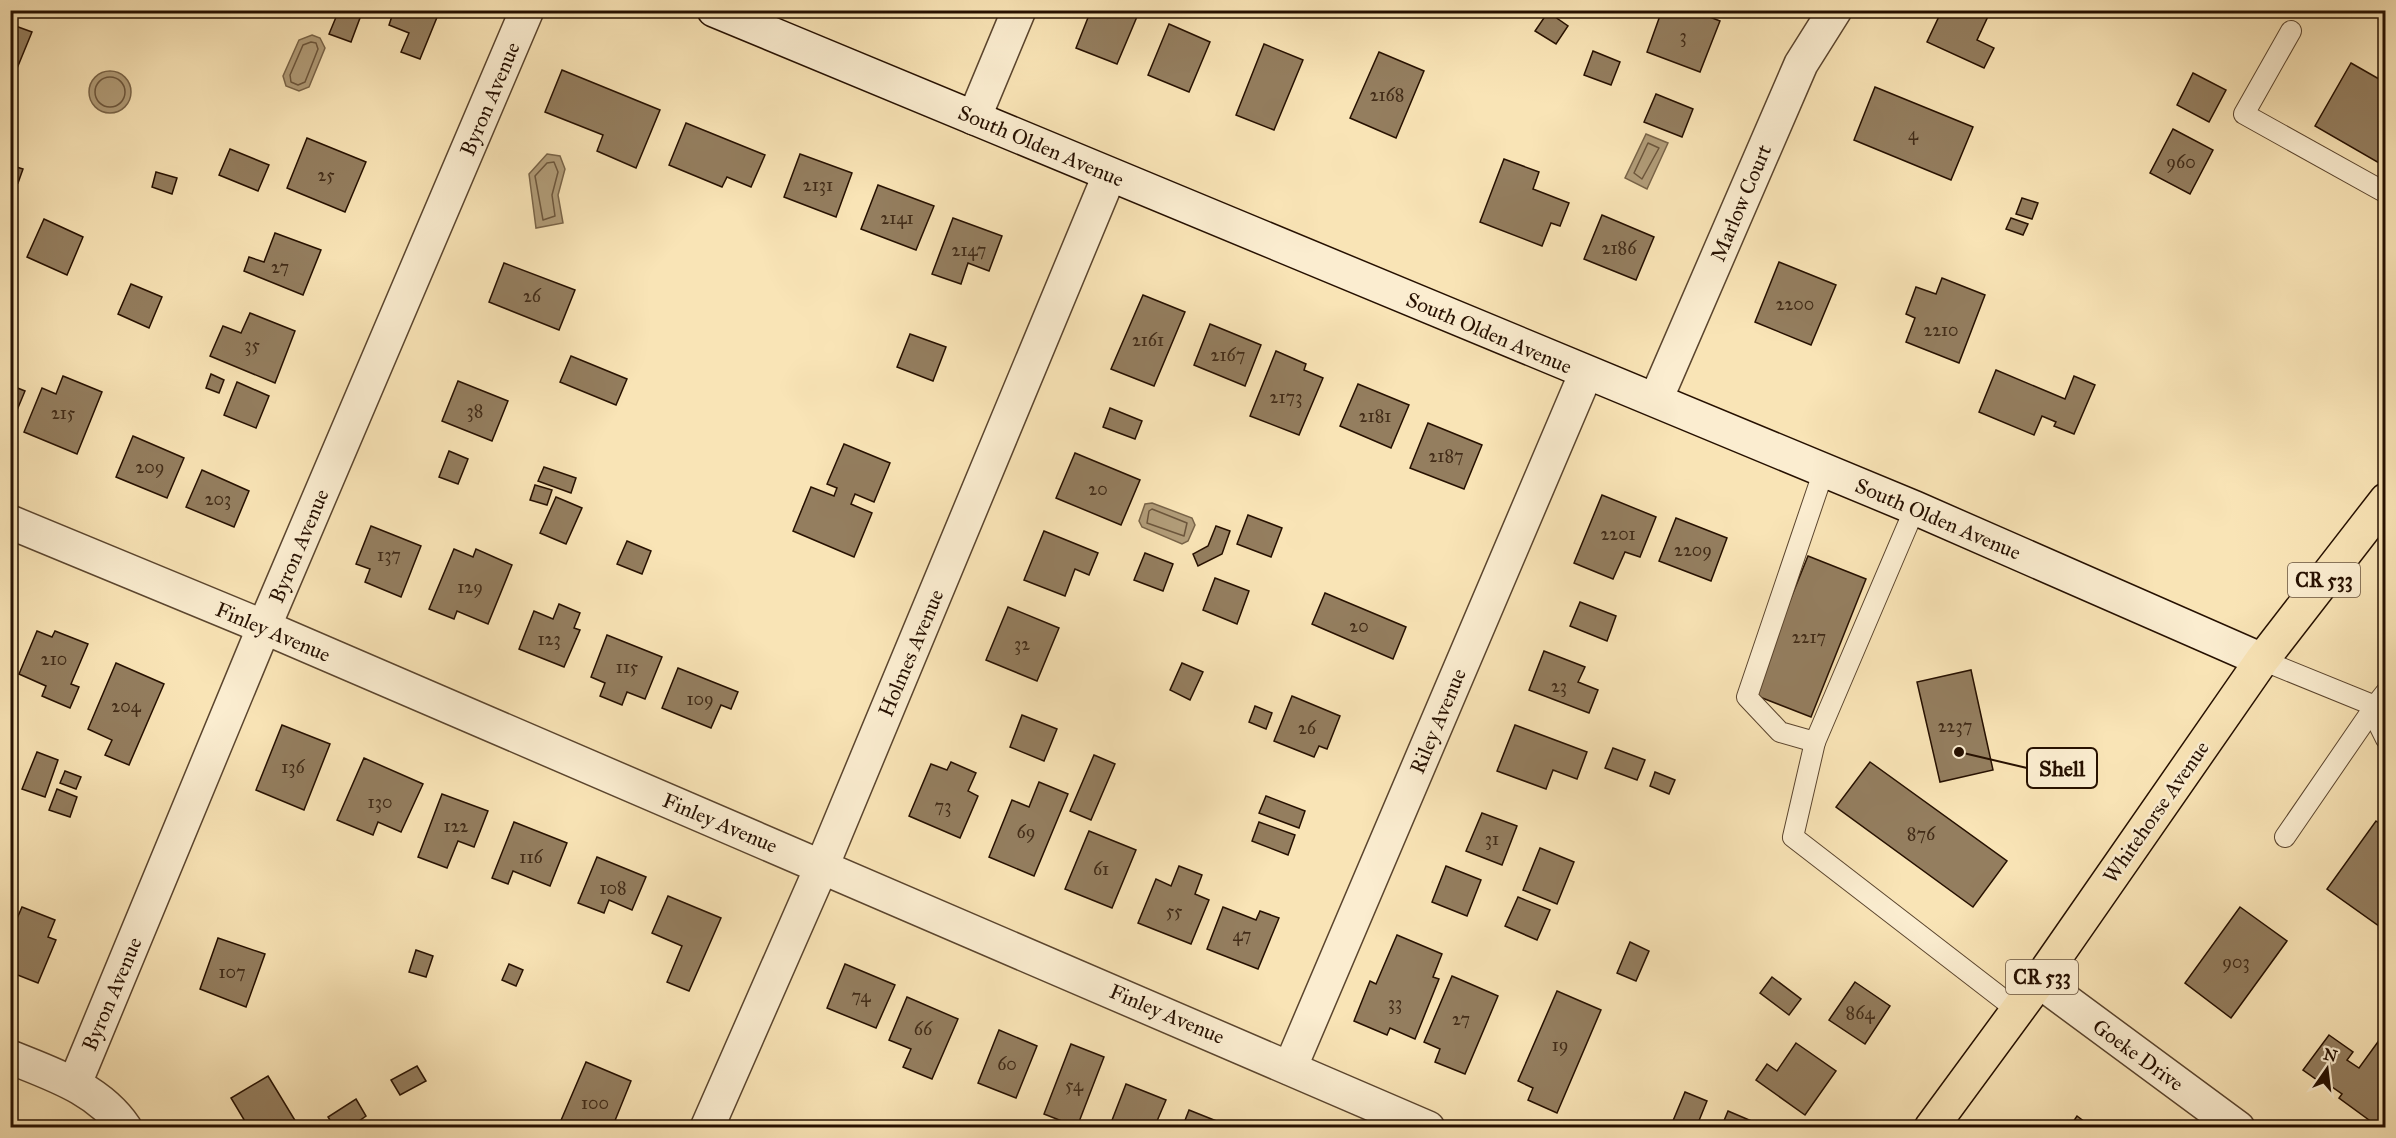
<svg xmlns="http://www.w3.org/2000/svg" width="2396" height="1138" viewBox="0 0 2396 1138" font-family="'IM FELL Great Primer',serif">
  <style>
    .water { fill: #b19c78; stroke: #796448; stroke-width: 1.5 }
    .lines { fill: none; stroke-linecap: round; stroke-linejoin: round }
    .shore { stroke: #6c563c; stroke-width: 1.5 }
    .building { fill: #947e5f; stroke: #261000; stroke-width: 1.5 }
    .lane-casing { stroke: #5b452e; stroke-width: 22 }
    .street-casing { stroke: #5b452e; stroke-width: 36 }
    .secondary-casing { stroke: #261000; stroke-width: 36 }
    .primary-casing { stroke: #261000; stroke-width: 36 }
    .lane { stroke: #fbedd0; stroke-width: 20 }
    .street { stroke: #fbedd0; stroke-width: 33 }
    .secondary { stroke: #fbedd0; stroke-width: 33 }
    .primary { stroke: #f9e4b6; stroke-width: 33 }
    .labels { text-anchor: middle; stroke-width: 5; stroke-linejoin: round; paint-order: stroke }
    .number-label { font-size: 18px; fill: #422c18 }
    .shield { fill: #fbedd0; stroke: #66523e; stroke-width: 1.5 }
    .shield-label { font-size: 20px; font-weight: bold; fill: #261000 }
    .street-label { font-size: 21px; fill: #261000; stroke: #fbedd0 }
    .leader { fill: none; stroke: #261000; stroke-width: 2 }
    .callout-dot { fill: #261000; stroke: #fbedd0; stroke-width: 2 }
    .callout { fill: #fbedd0; stroke: #261000; stroke-width: 2 }
    .callout-label { font-size: 22px; text-anchor: middle; font-weight: bold; fill: #261000 }
  </style>
  <rect width="100%" height="100%" fill="#f9e4b6"/>
  <filter id="stains"><feTurbulence type="fractalNoise" baseFrequency=".00333" numOctaves="4"/><feColorMatrix values="0 0 0 0 .2 0 0 0 0 .09 0 0 0 0 .02 0 0 0 .5 -.17"/></filter>
  <radialGradient id="worn" r=".72"><stop offset=".6" stop-color="#630" stop-opacity="0"/><stop offset="1" stop-color="#630" stop-opacity=".3"/></radialGradient>
  <g class="water">
    <path d="M 312,35 L 320,38 L 325,48 L 309,87 L 299,91 L 286,86 L 283,76 L 299,40 Z"/>
    <circle cx="110" cy="92" r="21"/>
    <path d="M 1646,134 L 1668,143 L 1647,189 L 1625,178 Z"/>
    <path d="M 547,154 L 560,156 L 565,169 L 558,195 L 563,223 L 536,228 L 529,174 Z"/>
    <path d="M 1152,503 L 1192,518 L 1195,525 L 1188,541 L 1182,544 L 1142,527 L 1139,521 L 1145,504 Z"/>
  </g>
  <g class="lines">
    <g class="shore">
      <path d="M 311,42 L 316,43 L 318,49 L 305,82 L 298,85 L 291,82 L 290,75 L 303,45 Z"/>
      <circle cx="110" cy="92" r="15"/>
      <path d="M 1648,143 L 1659,148 L 1642,179 L 1634,173 Z"/>
      <path d="M 554,162 L 558,172 L 552,195 L 555,216 L 543,220 L 535,176 L 547,163 Z"/>
      <path d="M 1152,509 L 1187,523 L 1184,536 L 1147,523 L 1149,511 Z"/>
    </g>
  </g>
  <g class="building">
    <path d="M 339,10 L 363,10 L 351,42 L 329,34 Z"/>
    <path d="M 394,10 L 440,10 L 420,59 L 401,52 L 409,33 L 389,25 Z"/>
    <path d="M 1091,10 L 1139,12 L 1117,64 L 1076,48 Z"/>
    <path d="M 1662,10 L 1692,10 L 1720,21 L 1700,72 L 1647,52 Z"/>
    <path d="M 1942,10 L 1991,10 L 1977,40 L 1994,48 L 1984,68 L 1927,42 Z"/>
    <path d="M 1548,12 L 1568,26 L 1556,44 L 1535,31 Z"/>
    <path d="M 10,24 L 32,32 L 13,78 L 10,77 Z"/>
    <path d="M 1169,24 L 1210,42 L 1189,92 L 1148,75 Z"/>
    <path d="M 1264,44 L 1303,60 L 1274,130 L 1236,115 Z"/>
    <path d="M 1593,51 L 1620,62 L 1611,85 L 1584,75 Z"/>
    <path d="M 1379,52 L 1424,71 L 1396,138 L 1350,118 Z"/>
    <path d="M 2351,63 L 2386,83 L 2386,167 L 2315,126 Z"/>
    <path d="M 562,70 L 660,110 L 636,168 L 597,151 L 603,135 L 545,112 Z"/>
    <path d="M 2193,73 L 2226,90 L 2209,122 L 2177,105 Z"/>
    <path d="M 1875,87 L 1973,127 L 1951,180 L 1854,140 Z"/>
    <path d="M 1656,94 L 1693,109 L 1682,137 L 1644,122 Z"/>
    <path d="M 686,123 L 765,155 L 751,187 L 727,177 L 722,187 L 669,165 Z"/>
    <path d="M 2173,129 L 2213,150 L 2190,194 L 2150,173 Z"/>
    <path d="M 307,138 L 366,162 L 345,212 L 287,188 Z"/>
    <path d="M 230,149 L 269,165 L 258,191 L 219,175 Z"/>
    <path d="M 800,154 L 852,173 L 836,217 L 784,197 Z"/>
    <path d="M 1504,159 L 1539,172 L 1533,189 L 1569,203 L 1560,226 L 1551,223 L 1542,246 L 1480,222 Z"/>
    <path d="M 10,165 L 23,169 L 18,183 L 10,180 Z"/>
    <path d="M 156,172 L 177,178 L 172,194 L 152,187 Z"/>
    <path d="M 878,185 L 934,206 L 916,250 L 861,229 Z"/>
    <path d="M 2022,198 L 2038,203 L 2032,219 L 2016,214 Z"/>
    <path d="M 1602,215 L 1654,237 L 1636,280 L 1584,259 Z"/>
    <path d="M 953,218 L 1002,236 L 989,271 L 968,263 L 961,284 L 932,274 Z"/>
    <path d="M 2011,218 L 2028,224 L 2023,235 L 2006,229 Z"/>
    <path d="M 44,219 L 83,237 L 67,275 L 27,257 Z"/>
    <path d="M 275,233 L 321,250 L 303,295 L 244,271 L 249,257 L 264,262 Z"/>
    <path d="M 1779,262 L 1836,285 L 1811,345 L 1755,322 Z"/>
    <path d="M 504,263 L 575,290 L 559,330 L 489,302 Z"/>
    <path d="M 1942,278 L 1985,295 L 1959,363 L 1906,342 L 1915,318 L 1906,314 L 1916,287 L 1936,294 Z"/>
    <path d="M 131,284 L 162,297 L 149,328 L 118,314 Z"/>
    <path d="M 1143,295 L 1185,312 L 1154,386 L 1111,369 Z"/>
    <path d="M 250,313 L 295,331 L 275,383 L 210,356 L 223,326 L 241,333 Z"/>
    <path d="M 1210,324 L 1261,345 L 1245,386 L 1194,365 Z"/>
    <path d="M 910,334 L 946,347 L 933,381 L 897,367 Z"/>
    <path d="M 1276,351 L 1306,364 L 1304,370 L 1323,378 L 1299,435 L 1250,416 Z"/>
    <path d="M 571,356 L 627,379 L 616,405 L 560,382 Z"/>
    <path d="M 1996,370 L 2065,399 L 2074,376 L 2095,385 L 2074,434 L 2054,426 L 2056,422 L 2042,416 L 2034,435 L 1979,412 Z"/>
    <path d="M 211,374 L 224,380 L 219,393 L 206,388 Z"/>
    <path d="M 63,376 L 102,392 L 77,454 L 24,432 L 42,388 L 56,394 Z"/>
    <path d="M 458,381 L 508,401 L 492,441 L 442,421 Z"/>
    <path d="M 237,382 L 269,396 L 256,428 L 224,415 Z"/>
    <path d="M 1358,384 L 1409,405 L 1391,448 L 1340,426 Z"/>
    <path d="M 10,385 L 25,391 L 10,427 Z"/>
    <path d="M 1110,408 L 1142,421 L 1135,439 L 1103,427 Z"/>
    <path d="M 1428,423 L 1482,445 L 1464,489 L 1410,468 Z"/>
    <path d="M 133,436 L 184,458 L 167,498 L 116,477 Z"/>
    <path d="M 844,444 L 890,463 L 874,502 L 855,494 L 851,504 L 872,513 L 854,557 L 793,531 L 811,487 L 834,496 L 837,488 L 827,484 Z"/>
    <path d="M 449,451 L 468,459 L 458,484 L 439,477 Z"/>
    <path d="M 1075,453 L 1140,480 L 1121,525 L 1056,498 Z"/>
    <path d="M 544,467 L 576,478 L 571,493 L 538,481 Z"/>
    <path d="M 202,470 L 249,491 L 234,527 L 186,507 Z"/>
    <path d="M 535,485 L 552,490 L 547,505 L 530,500 Z"/>
    <path d="M 1602,495 L 1656,517 L 1640,557 L 1625,552 L 1613,579 L 1574,563 Z"/>
    <path d="M 556,497 L 582,508 L 566,544 L 540,533 Z"/>
    <path d="M 1248,515 L 1282,528 L 1271,557 L 1237,544 Z"/>
    <path d="M 1676,518 L 1727,538 L 1711,581 L 1659,561 Z"/>
    <path d="M 371,526 L 421,546 L 401,597 L 365,582 L 370,569 L 356,564 Z"/>
    <path d="M 1216,526 L 1230,531 L 1222,554 L 1198,566 L 1193,554 L 1208,546 Z"/>
    <path d="M 1044,531 L 1098,553 L 1089,575 L 1075,569 L 1065,596 L 1024,580 Z"/>
    <path d="M 627,541 L 651,551 L 642,574 L 617,564 Z"/>
    <path d="M 454,549 L 473,557 L 476,549 L 512,565 L 488,624 L 457,611 L 454,619 L 429,609 Z"/>
    <path d="M 1145,553 L 1173,564 L 1163,591 L 1134,580 Z"/>
    <path d="M 1808,556 L 1866,579 L 1811,717 L 1752,694 Z"/>
    <path d="M 1215,578 L 1249,591 L 1237,624 L 1203,610 Z"/>
    <path d="M 1325,593 L 1406,627 L 1393,659 L 1312,624 Z"/>
    <path d="M 1580,602 L 1616,616 L 1607,641 L 1570,626 Z"/>
    <path d="M 559,604 L 580,613 L 574,628 L 580,630 L 564,667 L 519,649 L 534,611 L 553,619 Z"/>
    <path d="M 1008,607 L 1059,628 L 1037,681 L 986,660 Z"/>
    <path d="M 37,631 L 52,637 L 55,631 L 88,644 L 71,684 L 79,687 L 70,708 L 42,696 L 46,686 L 19,674 Z"/>
    <path d="M 607,635 L 662,657 L 645,699 L 627,692 L 622,705 L 600,696 L 605,683 L 591,677 Z"/>
    <path d="M 1544,651 L 1585,667 L 1578,682 L 1598,690 L 1589,713 L 1529,690 Z"/>
    <path d="M 116,663 L 164,684 L 129,765 L 105,755 L 112,740 L 88,729 Z"/>
    <path d="M 1182,663 L 1203,672 L 1190,700 L 1170,690 Z"/>
    <path d="M 678,668 L 738,692 L 731,709 L 721,705 L 711,728 L 662,708 Z"/>
    <path d="M 1971,670 L 1993,770 L 1940,782 L 1917,682 Z"/>
    <path d="M 1292,696 L 1340,716 L 1327,749 L 1319,746 L 1314,757 L 1274,741 Z"/>
    <path d="M 1255,706 L 1272,713 L 1266,729 L 1249,722 Z"/>
    <path d="M 1022,715 L 1057,729 L 1044,761 L 1010,747 Z"/>
    <path d="M 282,725 L 330,744 L 304,810 L 256,790 Z"/>
    <path d="M 1515,725 L 1587,752 L 1577,779 L 1553,770 L 1546,789 L 1497,771 Z"/>
    <path d="M 1613,748 L 1645,760 L 1637,780 L 1605,768 Z"/>
    <path d="M 37,752 L 58,760 L 45,797 L 22,789 Z"/>
    <path d="M 1094,755 L 1115,764 L 1091,820 L 1070,811 Z"/>
    <path d="M 364,758 L 423,784 L 401,832 L 378,822 L 373,835 L 337,820 Z"/>
    <path d="M 951,762 L 976,773 L 968,791 L 978,796 L 960,838 L 909,816 L 931,764 L 947,770 Z"/>
    <path d="M 1870,762 L 2007,861 L 1973,907 L 1836,807 Z"/>
    <path d="M 65,771 L 81,777 L 76,789 L 60,783 Z"/>
    <path d="M 1655,772 L 1675,780 L 1669,794 L 1650,786 Z"/>
    <path d="M 1039,782 L 1068,794 L 1034,876 L 989,857 L 1012,800 L 1029,807 Z"/>
    <path d="M 57,789 L 77,797 L 70,817 L 49,810 Z"/>
    <path d="M 442,794 L 488,811 L 474,847 L 458,841 L 447,868 L 418,857 Z"/>
    <path d="M 1266,796 L 1305,811 L 1299,828 L 1259,813 Z"/>
    <path d="M 1482,813 L 1517,826 L 1502,865 L 1466,851 Z"/>
    <path d="M 2376,821 L 2386,828 L 2386,931 L 2327,889 Z"/>
    <path d="M 514,822 L 567,843 L 550,886 L 513,871 L 508,884 L 492,878 Z"/>
    <path d="M 1259,822 L 1295,835 L 1288,855 L 1252,841 Z"/>
    <path d="M 1089,831 L 1136,850 L 1112,908 L 1065,889 Z"/>
    <path d="M 1540,848 L 1574,862 L 1557,904 L 1523,890 Z"/>
    <path d="M 597,857 L 646,877 L 632,910 L 609,900 L 604,913 L 578,903 Z"/>
    <path d="M 1179,866 L 1202,875 L 1195,894 L 1209,900 L 1191,944 L 1138,923 L 1156,879 L 1171,886 Z"/>
    <path d="M 1446,866 L 1481,880 L 1467,916 L 1432,902 Z"/>
    <path d="M 668,896 L 721,918 L 689,991 L 667,982 L 682,946 L 652,933 Z"/>
    <path d="M 1518,897 L 1550,910 L 1537,940 L 1505,926 Z"/>
    <path d="M 22,907 L 55,920 L 48,937 L 56,940 L 38,983 L 10,972 L 10,921 L 15,923 Z"/>
    <path d="M 1223,907 L 1256,920 L 1260,911 L 1279,918 L 1258,969 L 1207,949 Z"/>
    <path d="M 2240,907 L 2287,941 L 2231,1018 L 2185,983 Z"/>
    <path d="M 1397,935 L 1442,954 L 1433,977 L 1439,979 L 1415,1039 L 1390,1028 L 1387,1035 L 1354,1021 L 1370,981 L 1376,984 Z"/>
    <path d="M 218,938 L 265,954 L 246,1007 L 200,989 Z"/>
    <path d="M 1630,942 L 1649,951 L 1636,981 L 1617,973 Z"/>
    <path d="M 416,950 L 433,956 L 426,977 L 409,972 Z"/>
    <path d="M 509,964 L 523,970 L 516,986 L 502,980 Z"/>
    <path d="M 845,964 L 895,985 L 876,1028 L 827,1008 Z"/>
    <path d="M 1452,976 L 1498,996 L 1465,1074 L 1435,1062 L 1440,1049 L 1424,1042 Z"/>
    <path d="M 1772,977 L 1801,999 L 1789,1015 L 1760,993 Z"/>
    <path d="M 1855,982 L 1890,1006 L 1865,1044 L 1829,1020 Z"/>
    <path d="M 1557,991 L 1601,1010 L 1557,1113 L 1528,1100 L 1533,1088 L 1518,1081 Z"/>
    <path d="M 907,997 L 958,1019 L 932,1079 L 903,1067 L 911,1049 L 889,1040 Z"/>
    <path d="M 999,1030 L 1037,1046 L 1016,1098 L 978,1083 Z"/>
    <path d="M 2329,1035 L 2353,1052 L 2347,1060 L 2359,1068 L 2380,1039 L 2386,1043 L 2386,1128 L 2380,1128 L 2339,1098 L 2342,1094 L 2329,1085 L 2327,1087 L 2303,1070 Z"/>
    <path d="M 1796,1043 L 1836,1071 L 1805,1115 L 1756,1080 L 1767,1064 L 1777,1071 Z"/>
    <path d="M 1071,1044 L 1104,1057 L 1077,1127 L 1044,1114 Z"/>
    <path d="M 586,1062 L 631,1081 L 612,1128 L 559,1125 Z"/>
    <path d="M 417,1066 L 426,1081 L 400,1095 L 391,1080 Z"/>
    <path d="M 268,1076 L 296,1122 L 286,1128 L 249,1128 L 231,1098 Z"/>
    <path d="M 1126,1084 L 1166,1100 L 1154,1128 L 1109,1128 Z"/>
    <path d="M 1685,1092 L 1707,1101 L 1696,1128 L 1670,1128 Z"/>
    <path d="M 356,1099 L 366,1116 L 349,1128 L 335,1128 L 328,1117 Z"/>
    <path d="M 1189,1110 L 1234,1128 L 1182,1128 Z"/>
    <path d="M 1728,1111 L 1768,1128 L 1721,1128 Z"/>
    <path d="M 2077,1116 L 2093,1128 L 2069,1128 Z"/>
  </g>
  <g class="lines">
    <g class="lane-casing">
      <g id="lane">
        <path d="M 2291,31 L 2244,114 L 2386,193"/>
        <path d="M 1824,470 L 1747,697 L 1780,732 L 1815,742 L 1915,508"/>
        <path d="M 2262,660 L 2375,706 L 2386,692"/>
        <path d="M 2375,706 L 2378,723 L 2386,739"/>
        <path d="M 1815,742 L 1793,837 L 2017,1010"/>
        <path d="M 2285,837 L 2375,706"/>
      </g>
    </g>
    <g class="street-casing">
      <g id="street">
        <path d="M 974,118 L 1019,10"/>
        <path d="M 1656,399 L 1801,64 L 1835,10"/>
        <path d="M 10,522 L 264,627 L 1428,1128"/>
        <path d="M 2039,981 L 2238,1128"/>
        <path d="M 10,1057 C 52,1074 99,1089 125,1128"/>
        <path d="M 1290,1068 L 1586,373"/>
        <path d="M 75,1083 L 264,627 L 527,10"/>
        <path d="M 707,1128 L 822,866 L 1109,176"/>
      </g>
    </g>
    <g class="secondary-casing">
      <path id="secondary" d="M 714,10 L 1915,508 L 2262,660"/>
    </g>
    <g class="primary-casing">
      <path id="primary" d="M 1931,1128 L 2039,981 L 2262,660 L 2386,500"/>
    </g>
    <use href="#lane" class="lane"/>
    <use href="#street" class="street"/>
    <use href="#secondary" class="secondary"/>
    <use href="#primary" class="primary"/>
  </g>
  <g class="labels">
    <g class="number-label">
      <text x="1683" y="42">3</text>
      <text x="1387" y="101">2168</text>
      <text x="1913" y="140">4</text>
      <text x="2181" y="168">960</text>
      <text x="326" y="181">25</text>
      <text x="818" y="191">2131</text>
      <text x="897" y="224">2141</text>
      <text x="1619" y="254">2186</text>
      <text x="969" y="256">2147</text>
      <text x="280" y="273">27</text>
      <text x="532" y="302">26</text>
      <text x="1795" y="310">2200</text>
      <text x="1941" y="336">2210</text>
      <text x="1148" y="346">2161</text>
      <text x="252" y="351">35</text>
      <text x="1228" y="361">2167</text>
      <text x="1286" y="403">2173</text>
      <text x="475" y="417">38</text>
      <text x="63" y="419">215</text>
      <text x="1375" y="422">2181</text>
      <text x="1446" y="462">2187</text>
      <text x="150" y="473">209</text>
      <text x="1098" y="495">20</text>
      <text x="218" y="505">203</text>
      <text x="1618" y="540">2201</text>
      <text x="1693" y="556">2209</text>
      <text x="389" y="561">137</text>
      <text x="470" y="593">129</text>
      <text x="1359" y="632">20</text>
      <text x="1809" y="643">2217</text>
      <text x="549" y="645">123</text>
      <text x="1022" y="650">32</text>
      <text x="54" y="665">210</text>
      <text x="627" y="673">115</text>
      <text x="1559" y="692">23</text>
      <text x="700" y="705">109</text>
      <text x="126" y="712">204</text>
      <text x="1955" y="732">2237</text>
      <text x="1307" y="734">26</text>
      <text x="293" y="773">136</text>
      <text x="380" y="808">130</text>
      <text x="943" y="812">73</text>
      <text x="456" y="832">122</text>
      <text x="1026" y="838">69</text>
      <text x="1921" y="840">876</text>
      <text x="1492" y="845">31</text>
      <text x="531" y="863">116</text>
      <text x="1101" y="875">61</text>
      <text x="613" y="894">108</text>
      <text x="1174" y="917">55</text>
      <text x="1242" y="941">47</text>
      <text x="2236" y="968">903</text>
      <text x="232" y="978">107</text>
      <text x="861" y="1002">74</text>
      <text x="1395" y="1009">33</text>
      <text x="1860" y="1019">864</text>
      <text x="1461" y="1025">27</text>
      <text x="923" y="1035">66</text>
      <text x="1560" y="1051">19</text>
      <text x="1007" y="1070">60</text>
      <text x="1074" y="1091">54</text>
      <text x="595" y="1109">100</text>
    </g>
    <g class="shield">
      <rect x="2288" y="563" width="72" height="34" rx="4.5"/>
      <rect x="2006" y="960" width="72" height="34" rx="4.5"/>
    </g>
    <g class="shield-label">
      <text x="2324" y="587">CR 533</text>
      <text x="2042" y="984">CR 533</text>
    </g>
    <g class="street-label">
      <text transform="translate(490 99) rotate(-67)" y="7">Byron Avenue</text>
      <text transform="translate(1041 146) rotate(23)" y="7">South Olden Avenue</text>
      <text transform="translate(1741 203) rotate(-67)" y="7">Marlow Court</text>
      <text transform="translate(1489 333) rotate(23)" y="7">South Olden Avenue</text>
      <text transform="translate(1938 519) rotate(23)" y="7">South Olden Avenue</text>
      <text transform="translate(299 546) rotate(-67)" y="7">Byron Avenue</text>
      <text transform="translate(273 632) rotate(23)" y="7">Finley Avenue</text>
      <text transform="translate(911 653) rotate(-67)" y="7">Holmes Avenue</text>
      <text transform="translate(1438 721) rotate(-67)" y="7">Riley Avenue</text>
      <text transform="translate(2156 812) rotate(-55)" y="7">Whitehorse Avenue</text>
      <text transform="translate(720 823) rotate(23)" y="7">Finley Avenue</text>
      <text transform="translate(112 994) rotate(-67)" y="7">Byron Avenue</text>
      <text transform="translate(1167 1014) rotate(23)" y="7">Finley Avenue</text>
      <text transform="translate(2138 1055) rotate(36)" y="7">Goeke Drive</text>
    </g>
  </g>
  <path class="leader" d="M1959 752L2027 768"/>
  <circle class="callout-dot" cx="1959" cy="752" r="6"/>
  <rect class="callout" x="2027" y="748" width="70" height="40" rx="6"/>
  <g class="callout-label">
    <text x="2062" y="776">Shell</text>
  </g>
  <rect width="2396" height="1138" fill="none" stroke="#f9e4b6" stroke-width="36"/>
  <rect x="12" y="12" width="2372" height="1114" fill="none" stroke="#261000" stroke-width="3"/>
  <rect x="18" y="18" width="2360" height="1102" fill="none" stroke="#261000" stroke-width="1.5"/>
  <g transform="translate(2327 1069) rotate(14)" stroke="#fbedd0" stroke-width="4.5" paint-order="stroke">
  <path d="M0-4.5L10 22L0 15L-10 22Z" fill="#261000"/>
  <text y="-9" font-size="16" font-weight="bold" text-anchor="middle" fill="#261000">N</text>
  </g>
  <rect width="100%" height="100%" filter="url(#stains)"/>
  <rect width="100%" height="100%" fill="url(#worn)"/>
</svg>
